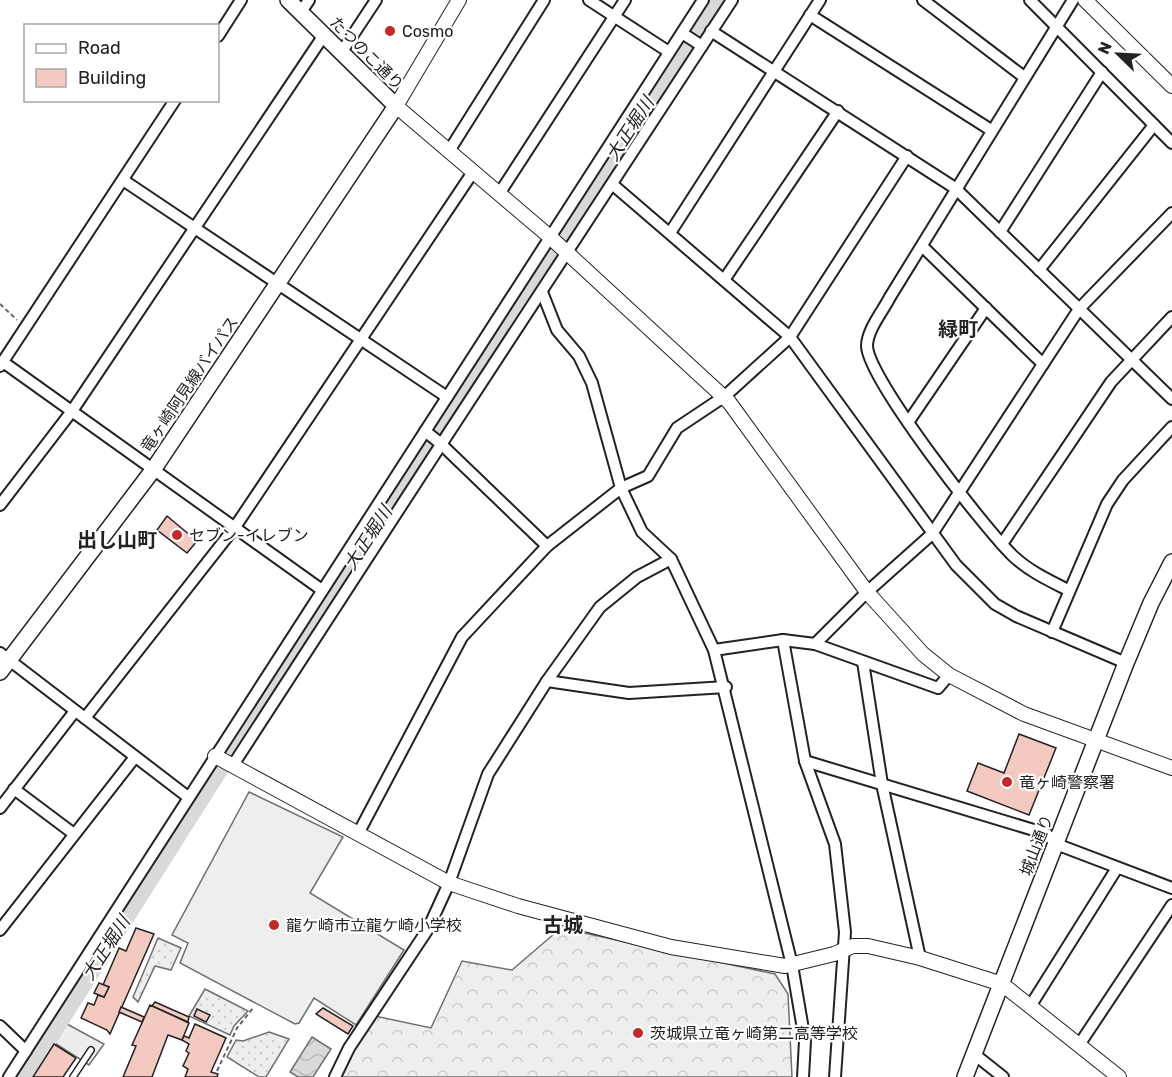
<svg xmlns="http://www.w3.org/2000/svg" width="1172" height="1077" viewBox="0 0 1172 1077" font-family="Rubik,'Noto Sans JP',sans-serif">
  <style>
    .green { fill: url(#green-dots); stroke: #6f6f6f; stroke-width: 1.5 }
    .forest { fill: url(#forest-crowns); stroke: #6f6f6f; stroke-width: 1.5 }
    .pitch { fill: #eee; stroke: #6f6f6f; stroke-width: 1.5 }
    .parking { fill: #ededed; stroke: #6f6f6f; stroke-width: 1.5 }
    .water { fill: url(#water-waves); stroke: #6f6f6f; stroke-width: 1.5 }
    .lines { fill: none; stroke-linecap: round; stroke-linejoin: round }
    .river { stroke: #d9d9d9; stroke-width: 20 }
    .building { fill: #f3c9c0; stroke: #222; stroke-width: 1.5 }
    .lane-casing { stroke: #222; stroke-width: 8 }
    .street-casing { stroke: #222; stroke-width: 14 }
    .secondary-casing { stroke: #222; stroke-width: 16 }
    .primary-casing { stroke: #222; stroke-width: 18 }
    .path { stroke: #646464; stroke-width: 2; stroke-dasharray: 4.5 3; stroke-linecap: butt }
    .lane { stroke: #fff; stroke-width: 5 }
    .street { stroke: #fff; stroke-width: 10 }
    .secondary { stroke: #fff; stroke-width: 14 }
    .primary { stroke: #fff; stroke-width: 15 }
    .poi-dot { fill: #c62828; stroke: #fff; stroke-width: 2 }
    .labels { text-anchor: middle; stroke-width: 4.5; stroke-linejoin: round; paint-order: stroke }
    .poi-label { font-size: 16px; fill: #222; stroke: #fff; text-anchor: start }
    .street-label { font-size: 16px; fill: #222; stroke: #fff }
    .water-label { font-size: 18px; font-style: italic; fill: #222; stroke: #fff }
    .quarter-label { font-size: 20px; font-weight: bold; fill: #222; stroke: #fff }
  </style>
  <defs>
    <pattern id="green-dots" width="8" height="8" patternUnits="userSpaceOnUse" patternTransform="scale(1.5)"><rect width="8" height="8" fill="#eee"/><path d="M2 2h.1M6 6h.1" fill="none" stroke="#ccc" stroke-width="1.8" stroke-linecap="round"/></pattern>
    <pattern id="forest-crowns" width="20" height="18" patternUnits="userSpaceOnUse" patternTransform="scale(1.5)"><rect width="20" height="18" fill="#eee"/><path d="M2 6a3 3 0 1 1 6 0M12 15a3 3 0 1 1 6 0" fill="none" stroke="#ccc"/></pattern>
    <pattern id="water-waves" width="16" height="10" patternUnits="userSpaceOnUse" patternTransform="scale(1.5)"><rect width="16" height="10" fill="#d9d9d9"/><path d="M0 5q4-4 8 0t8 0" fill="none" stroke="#bababa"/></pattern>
  </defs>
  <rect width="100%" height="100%" fill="#fff"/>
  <g class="green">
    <path d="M 158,938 L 181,948 L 171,970 L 155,966 L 138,1002 L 133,997 Z"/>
    <path d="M 205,989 L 248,1011 L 234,1026 L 230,1035 L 189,1016 Z"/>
    <path d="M 269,1032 L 289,1039 L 266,1077 L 259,1077 L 227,1057 L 236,1040 L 243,1041 Z"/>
  </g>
  <path class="forest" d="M 561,928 L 775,974 L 788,994 L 792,1077 L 339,1077 L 354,1045 L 375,1016 L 431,1028 L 462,961 L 512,970 Z"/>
  <path class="pitch" d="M 249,792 L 343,837 L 310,893 L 404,950 L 356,1025 L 314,998 L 299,1023 L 295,1024 L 180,963 L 188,943 L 172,935 Z"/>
  <path class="parking" d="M 65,1023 L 104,1044 L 89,1065 L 53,1042 Z"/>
  <path class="water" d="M 312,1037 L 331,1049 L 313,1077 L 298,1077 L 290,1072 Z"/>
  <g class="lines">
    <path class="river" d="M 23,1077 L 283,667 L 713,0"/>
  </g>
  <g class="building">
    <path d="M 167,516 L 197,541 L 187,553 L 157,530 Z"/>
    <path d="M 1019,734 L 1056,748 L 1029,815 L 967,791 L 978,763 L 1004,773 Z"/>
    <path d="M 136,928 L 154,934 L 110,1034 L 107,1030 L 81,1018 L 88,1003 L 94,1005 L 98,995 L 104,997 L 109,987 L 103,985 L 119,948 L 126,951 Z"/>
    <path d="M 99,983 L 109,987 L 104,997 L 94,993 Z"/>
    <path d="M 155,1002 L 189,1017 L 188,1022 L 152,1006 Z"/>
    <path d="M 150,1005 L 189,1023 L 182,1040 L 168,1035 L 152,1077 L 123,1077 L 136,1046 L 132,1045 Z"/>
    <path d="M 121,1007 L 144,1017 L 142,1022 L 119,1012 Z"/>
    <path d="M 323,1008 L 353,1026 L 348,1034 L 316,1014 Z"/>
    <path d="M 197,1009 L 210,1015 L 206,1022 L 194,1016 Z"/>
    <path d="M 195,1024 L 226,1038 L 211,1072 L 218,1074 L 217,1077 L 185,1077 L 188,1069 L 183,1066 L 189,1053 L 186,1051 L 189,1044 L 182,1040 L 184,1036 L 189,1038 Z"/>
    <path d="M 54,1044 L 76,1058 L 63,1077 L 33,1077 Z"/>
  </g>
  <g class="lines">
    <g class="lane-casing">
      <path id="lane" d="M 73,1077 L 91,1050"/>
    </g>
    <g class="street-casing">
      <g id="street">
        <path d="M 589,0 L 669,52"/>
        <path d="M 923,0 L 1024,77"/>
        <path d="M 1030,0 L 1172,143"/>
        <path d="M 301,12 L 309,0"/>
        <path d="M 810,15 L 991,130"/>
        <path d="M 711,31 L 955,188 L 1172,399"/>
        <path d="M 682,33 L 702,46"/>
        <path d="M 218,36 L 241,0"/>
        <path d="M 341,53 L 376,0"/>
        <path d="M 449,151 L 544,0"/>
        <path d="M 123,180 L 447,397"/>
        <path d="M 612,184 L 790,337 L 956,565 L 995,604 L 1016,616 L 1126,663"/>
        <path d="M 499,194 L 625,0"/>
        <path d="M 1000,232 L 1102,72"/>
        <path d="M 670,233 L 820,0"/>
        <path d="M 922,246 L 1043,364"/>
        <path d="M 1039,270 L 1154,125"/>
        <path d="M 724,280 L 838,111"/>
        <path d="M 542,292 L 557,330 L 579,356 L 592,383 L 621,488 L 642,532 L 671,559 L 714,650 L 792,965 L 805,1041 L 803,1077"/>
        <path d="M 3,362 L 322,590"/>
        <path d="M 0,366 L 175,100"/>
        <path d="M 909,421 L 986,308"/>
        <path d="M 425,431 L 440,443 L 547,546"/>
        <path d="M 0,505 L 72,411 L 324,35"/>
        <path d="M 1002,544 L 1111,382 L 1172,317"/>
        <path d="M 1068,590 C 1048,580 1029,571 1013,556 C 985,529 868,379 867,346 C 867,330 883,311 890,297 L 1073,0"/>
        <path d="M 1052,632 L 1107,504 L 1123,480 L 1172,427"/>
        <path d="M 783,640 L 805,761 L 835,844 L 845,932 L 835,1077"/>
        <path d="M 815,644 L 867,592 L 932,534 L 1079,309 L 1172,213"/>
        <path d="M 714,650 L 783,640 L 815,644 L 938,688 L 949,675"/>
        <path d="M 0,653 L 188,797"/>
        <path d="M 863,662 L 882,784 L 920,958"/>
        <path d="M 547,681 L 629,693 L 726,687"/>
        <path d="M 85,718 L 235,527 L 473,172"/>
        <path d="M 805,761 L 1047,834 L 1056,844 L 1172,888"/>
        <path d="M 233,765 C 398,509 565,255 732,0"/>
        <path d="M 14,789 L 74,834"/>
        <path d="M 0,808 L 75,711"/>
        <path d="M 359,832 L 462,637 L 547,546 L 621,488 L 648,476 L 677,428 L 725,396 L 790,337 L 907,156"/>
        <path d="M 0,930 L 135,757"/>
        <path d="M 1031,1005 L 1117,868"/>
        <path d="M 0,1026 L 26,1051"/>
        <path d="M 1079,1045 L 1172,905"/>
        <path d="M 974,1054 L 1003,1077"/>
        <path d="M 9,1077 L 703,0"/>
        <path d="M 335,1077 L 349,1048 L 428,929 L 449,883 L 488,774 L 547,681 L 600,607 L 637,577 L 671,559"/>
      </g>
    </g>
    <g class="secondary-casing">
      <g id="secondary">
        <path d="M 459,0 L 396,106 L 550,237 L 729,402 L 867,592 L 923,654 L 949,675 L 1024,714 L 1172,768"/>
        <path d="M 1085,0 L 1172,86"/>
        <path d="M 215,756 L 449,883 L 518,906 L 671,947 L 785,966 L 834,954 L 853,946 L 868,946 L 920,958 L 1002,984 L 1119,1077"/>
      </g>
    </g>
    <g class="primary-casing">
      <g id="primary">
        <path d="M 0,672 L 153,470 L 396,106 L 288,0"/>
        <path d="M 965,1077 L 1126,663 L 1151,603 L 1172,562"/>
      </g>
    </g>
    <g class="path">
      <path d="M 0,304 L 17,320"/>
      <path d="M 217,1071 L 237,1028 L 253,1008"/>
    </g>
    <use href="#lane" class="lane"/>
    <use href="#street" class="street"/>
    <use href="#secondary" class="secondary"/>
    <use href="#primary" class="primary"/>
  </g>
  <g class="poi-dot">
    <circle cx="390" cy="31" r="6"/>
    <circle cx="177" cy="535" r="6"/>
    <circle cx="1007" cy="782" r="6"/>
    <circle cx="274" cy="925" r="6"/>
    <circle cx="638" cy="1033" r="6"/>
  </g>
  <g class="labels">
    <g class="poi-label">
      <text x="402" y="37">Cosmo</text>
      <text x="189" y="541">セブン-イレブン</text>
      <text x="1019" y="788">竜ヶ崎警察署</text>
      <text x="286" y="931">龍ケ崎市立龍ケ崎小学校</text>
      <text x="650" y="1039">茨城県立竜ヶ崎第二高等学校</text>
    </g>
    <g class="street-label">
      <text transform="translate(367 53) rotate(45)" y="6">たつのこ通り</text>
      <text transform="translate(189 384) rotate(-56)" y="6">竜ヶ崎阿見線バイパス</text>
      <text transform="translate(1036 845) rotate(-69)" y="6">城山通り</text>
    </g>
    <g class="water-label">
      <text transform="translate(630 129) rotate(-57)" y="6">大正堀川</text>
      <text transform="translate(368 538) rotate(-57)" y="6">大正堀川</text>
      <text transform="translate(106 948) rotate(-57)" y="6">大正堀川</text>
    </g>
    <g class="quarter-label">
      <text x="958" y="336">緑町</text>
      <text x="117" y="547">出し山町</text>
      <text x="563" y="932">古城</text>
    </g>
  </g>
  <rect x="24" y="24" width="195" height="78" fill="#ffffff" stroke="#a7a7a7" stroke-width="1.5"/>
  <rect x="36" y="44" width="30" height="9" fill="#ffffff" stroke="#a7a7a7" stroke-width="1.5"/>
  <text x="78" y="54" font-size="18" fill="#222222">Road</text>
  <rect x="36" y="69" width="30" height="18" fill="#f3c9c0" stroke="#a7a7a7" stroke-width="1.5"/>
  <text x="78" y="84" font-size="18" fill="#222222">Building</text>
  <g transform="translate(1118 54) rotate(294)" stroke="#ffffff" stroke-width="4.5" paint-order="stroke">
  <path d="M0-4.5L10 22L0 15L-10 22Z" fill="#222222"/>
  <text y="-9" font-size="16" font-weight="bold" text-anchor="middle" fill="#222222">N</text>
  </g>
</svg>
